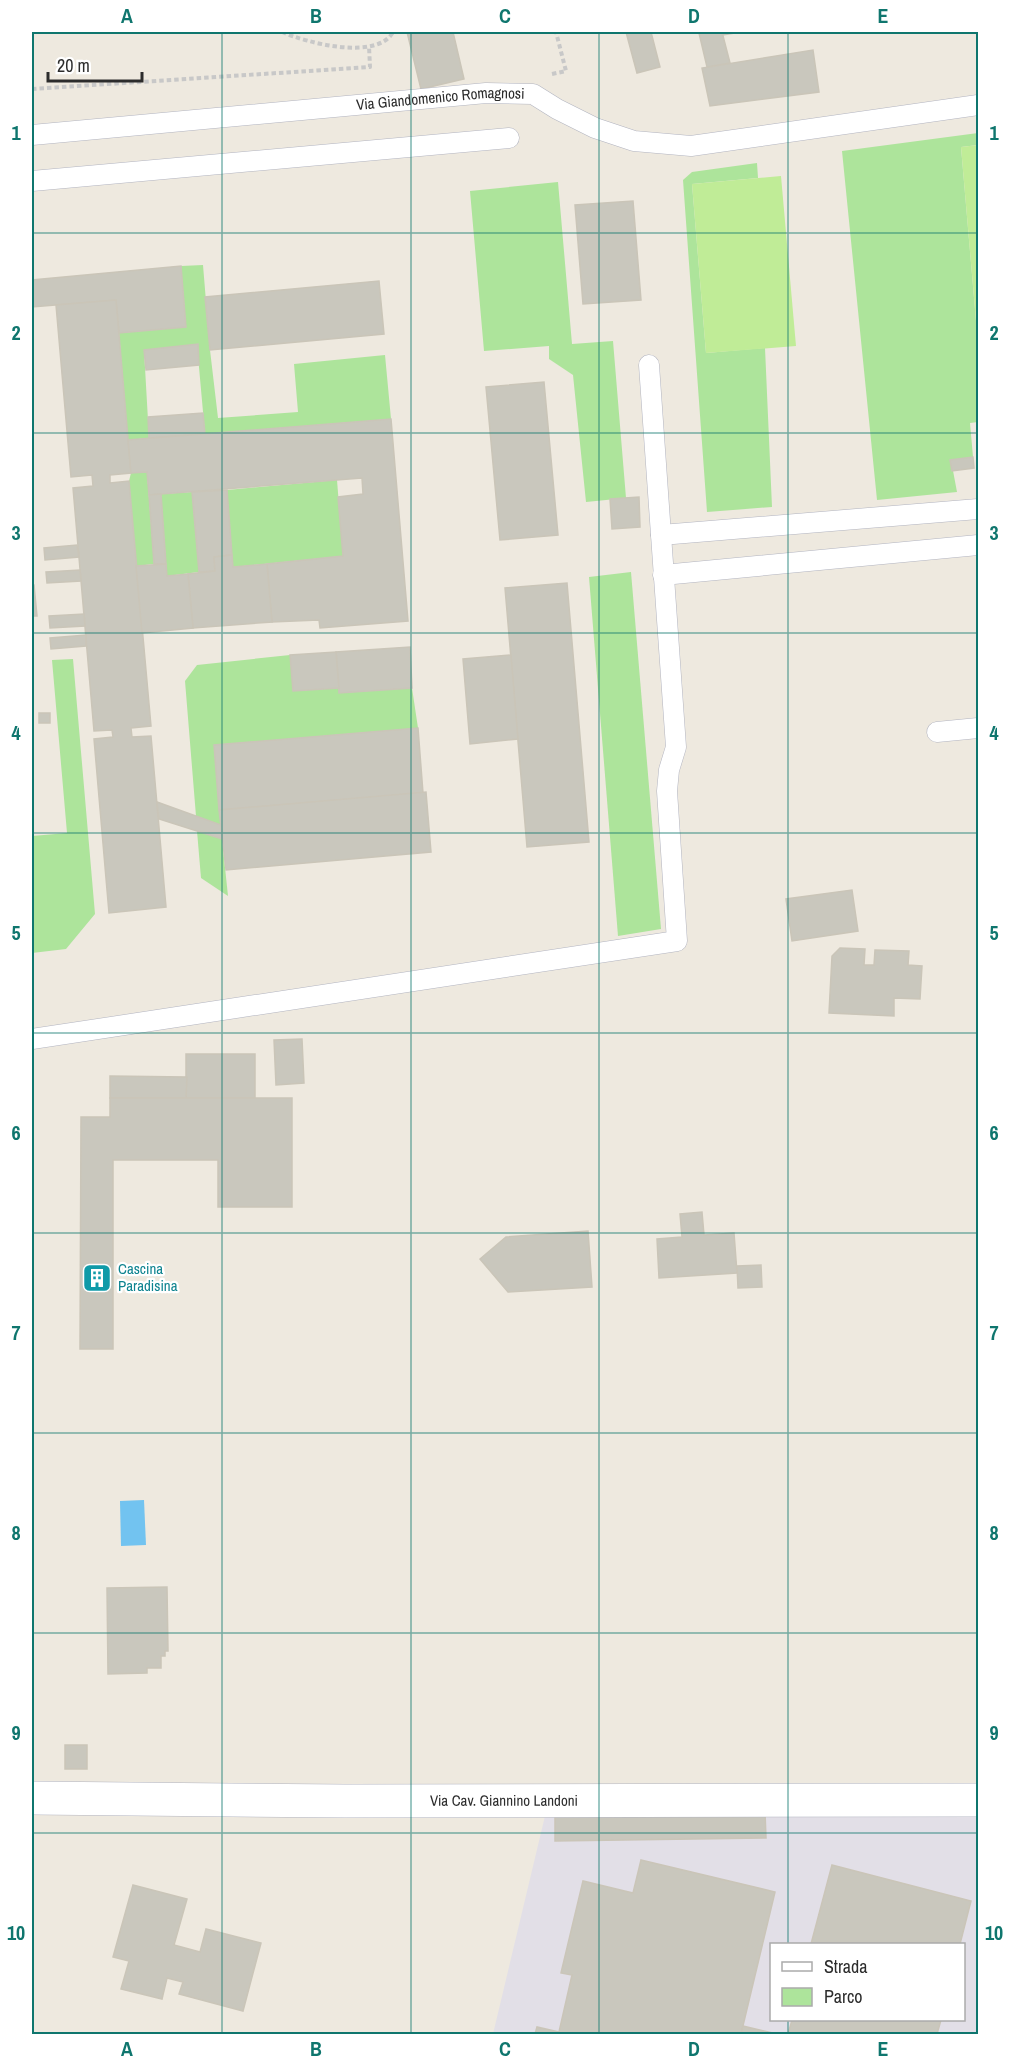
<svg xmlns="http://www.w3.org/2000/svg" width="1010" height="2066" viewBox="0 0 1010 2066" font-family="'Archivo Narrow',sans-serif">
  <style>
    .industrial { fill: #e2dfe7; fill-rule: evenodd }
    .green { fill: #ade49b }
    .pitch { fill: #c0ec97 }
    .water { fill: #72c3f0 }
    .building { fill: #c9c7bd; stroke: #cac5b8; stroke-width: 1.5 }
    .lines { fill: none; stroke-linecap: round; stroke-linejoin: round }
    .service-casing { stroke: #b2b4c0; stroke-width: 21 }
    .minor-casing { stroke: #b2b4c0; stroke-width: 34 }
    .path { stroke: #c8c8c8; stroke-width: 4; stroke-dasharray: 4.5 3; stroke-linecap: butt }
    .service { stroke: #fff; stroke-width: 20 }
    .minor { stroke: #fff; stroke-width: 33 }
    .grid { fill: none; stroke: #0f766e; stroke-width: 1.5; stroke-opacity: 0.55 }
    .labels { text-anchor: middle; stroke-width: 4.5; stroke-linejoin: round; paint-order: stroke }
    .street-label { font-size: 15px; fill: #2c2c2c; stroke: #fff }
    .culture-label { font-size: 15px; fill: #0d838f; stroke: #fff; text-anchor: start }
    .neatline { fill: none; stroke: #0f766e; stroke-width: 2 }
    .grid-label { font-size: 20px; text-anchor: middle; font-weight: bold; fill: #0f766e }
  </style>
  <rect width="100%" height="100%" fill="#eee9df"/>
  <path class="industrial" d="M 978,1808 L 978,2034 L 493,2034 L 545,1816 ZM 772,1944 L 964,1944 L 964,2020 L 772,2020 Z"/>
  <g class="green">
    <path d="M 978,133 L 978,145 L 961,147 L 978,344 L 978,422 L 970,423 L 973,457 L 951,460 L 957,492 L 877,500 L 842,151 Z"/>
    <path d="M 757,163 L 758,178 L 692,184 L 706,353 L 765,348 L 772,507 L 707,512 L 683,180 L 692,172 Z"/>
    <path d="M 558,182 L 572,344 L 613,341 L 626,498 L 586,502 L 573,375 L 549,359 L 549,346 L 484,351 L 470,191 Z"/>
    <path d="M 203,265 L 210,350 L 218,418 L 298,412 L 294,364 L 385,355 L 391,419 L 205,434 L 197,345 L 144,350 L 149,438 L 128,440 L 119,333 L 186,327 L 181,266 Z"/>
    <path d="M 147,472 L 154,564 L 136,566 L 129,481 L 131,473 Z"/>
    <path d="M 337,480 L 343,556 L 233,567 L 227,490 Z"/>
    <path d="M 192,492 L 199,572 L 167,576 L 161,494 Z"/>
    <path d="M 631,572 L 661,929 L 618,936 L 589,577 Z"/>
    <path d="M 290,655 L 293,691 L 339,688 L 339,693 L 412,688 L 418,728 L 214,745 L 221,825 L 196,816 L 185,681 L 197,665 Z"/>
    <path d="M 73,659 L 95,914 L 66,949 L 32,953 L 32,836 L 67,833 L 52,660 Z"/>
    <path d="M 197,831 L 222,839 L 228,896 L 201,878 Z"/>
  </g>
  <g class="pitch">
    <path d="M 978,145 L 978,344 L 961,147 Z"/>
    <path d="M 781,176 L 796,346 L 706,353 L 692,184 Z"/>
  </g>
  <path class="water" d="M 144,1500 L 146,1545 L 121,1546 L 120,1501 Z"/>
  <g class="building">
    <path d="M 407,32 L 453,32 L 464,79 L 421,89 Z"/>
    <path d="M 626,32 L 651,32 L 660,67 L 637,73 Z"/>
    <path d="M 704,32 L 722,32 L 730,63 L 707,67 L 699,33 Z"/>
    <path d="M 722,32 L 741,32 L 723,35 Z"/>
    <path d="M 813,50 L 819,92 L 710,106 L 702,68 Z"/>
    <path d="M 633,201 L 641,300 L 583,304 L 575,205 Z"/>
    <path d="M 181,266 L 186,327 L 119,333 L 116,300 L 32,307 L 32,280 Z"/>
    <path d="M 379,281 L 384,334 L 210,350 L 205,297 Z"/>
    <path d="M 116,300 L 131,473 L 110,475 L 110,483 L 129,481 L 151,726 L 131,728 L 132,737 L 151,736 L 166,907 L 109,913 L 94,739 L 113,737 L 112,730 L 94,731 L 73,488 L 93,486 L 92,475 L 71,477 L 56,305 Z"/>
    <path d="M 198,344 L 199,365 L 146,370 L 144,350 Z"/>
    <path d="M 544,382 L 558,535 L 500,540 L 486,387 Z"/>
    <path d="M 203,413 L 205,434 L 149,438 L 148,417 Z"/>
    <path d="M 391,419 L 408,621 L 320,628 L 319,620 L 272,622 L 267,564 L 343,556 L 338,497 L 363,494 L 362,478 L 149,495 L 147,472 L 131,473 L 128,440 Z"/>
    <path d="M 973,457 L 974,468 L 952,471 L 950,460 Z"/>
    <path d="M 227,490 L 232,555 L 214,557 L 215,571 L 199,572 L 192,492 Z"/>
    <path d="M 161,494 L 166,564 L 154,564 L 149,495 Z"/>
    <path d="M 639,497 L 640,527 L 612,529 L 610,499 Z"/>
    <path d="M 77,545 L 79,557 L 45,560 L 44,548 Z"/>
    <path d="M 232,555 L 233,567 L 267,564 L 272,622 L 193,628 L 188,574 L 215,571 L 214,557 Z"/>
    <path d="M 166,564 L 167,576 L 188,574 L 193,628 L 142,633 L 136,566 Z"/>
    <path d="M 80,570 L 81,581 L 47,583 L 46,572 Z"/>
    <path d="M 567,583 L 589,842 L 527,847 L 505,588 Z"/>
    <path d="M 32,585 L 34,585 L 37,616 L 32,616 Z"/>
    <path d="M 84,614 L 85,626 L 50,628 L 49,616 Z"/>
    <path d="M 86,635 L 86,646 L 51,649 L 50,638 Z"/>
    <path d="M 410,647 L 412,688 L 339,693 L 336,652 Z"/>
    <path d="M 336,652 L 339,688 L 293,691 L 290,655 Z"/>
    <path d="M 511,655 L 518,739 L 470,744 L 463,659 Z"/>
    <rect x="39" y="713" width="11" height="10"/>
    <path d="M 418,728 L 423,793 L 219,810 L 214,745 Z"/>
    <path d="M 426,792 L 431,852 L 226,870 L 219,810 Z"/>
    <path d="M 157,802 L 221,825 L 222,839 L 159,819 Z"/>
    <path d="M 852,890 L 858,931 L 792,941 L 786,899 Z"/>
    <path d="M 840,948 L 865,949 L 864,965 L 874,965 L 875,950 L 909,951 L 908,965 L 922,966 L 920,999 L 894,998 L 894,1016 L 829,1013 L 832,956 Z"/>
    <path d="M 302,1039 L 304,1083 L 276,1085 L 274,1040 Z"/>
    <rect x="186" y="1054" width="69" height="44"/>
    <path d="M 110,1076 L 187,1077 L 186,1098 L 110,1098 Z"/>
    <path d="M 110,1098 L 292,1098 L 292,1207 L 218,1207 L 218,1160 L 113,1160 L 113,1349 L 80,1349 L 81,1117 L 110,1117 Z"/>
    <path d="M 702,1212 L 704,1235 L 734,1233 L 737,1273 L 659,1278 L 657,1239 L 682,1237 L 680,1214 Z"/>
    <path d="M 588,1231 L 592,1287 L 508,1292 L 480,1259 L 506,1237 Z"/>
    <path d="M 761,1265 L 762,1287 L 738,1288 L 737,1266 Z"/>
    <path d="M 167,1587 L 168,1651 L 165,1651 L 165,1656 L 161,1656 L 161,1668 L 147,1668 L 147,1673 L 108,1674 L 107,1588 Z"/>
    <rect x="65" y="1745" width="22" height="24"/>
    <path d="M 765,1812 L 766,1838 L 555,1841 L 555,1816 Z"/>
    <path d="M 641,1860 L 775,1892 L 741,2034 L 535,2034 L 537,2027 L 559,2032 L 572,1975 L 561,1973 L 583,1881 L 633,1893 Z"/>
    <path d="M 832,1865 L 971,1901 L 960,1944 L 811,1944 Z"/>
    <path d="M 133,1885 L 187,1899 L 174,1945 L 200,1952 L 206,1929 L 261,1943 L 243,2011 L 179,1994 L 183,1982 L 167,1978 L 162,1999 L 121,1989 L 129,1961 L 113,1957 Z"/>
    <path d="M 792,2020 L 941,2020 L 937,2034 L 788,2034 Z"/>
    <path d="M 743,2026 L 777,2034 L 741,2034 Z"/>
  </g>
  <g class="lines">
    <g class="service-casing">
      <g id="service">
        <path id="s1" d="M 32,135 L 486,93 L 533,94 L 557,109 L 595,128 L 634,141 L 691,146 L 978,105"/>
        <path d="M 32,181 L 509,138"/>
        <path d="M 661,535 L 978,509"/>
        <path d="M 663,575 L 978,545"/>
        <path d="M 937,732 L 978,728"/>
        <path d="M 32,1039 L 677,941 L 667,791 L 669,770 L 676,747 L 649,365"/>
      </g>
    </g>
    <g class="minor-casing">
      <g id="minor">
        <path id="s2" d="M 32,1798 L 345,1801 L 978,1800"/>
      </g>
    </g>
    <g class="path">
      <path d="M 282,32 C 307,43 377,61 393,32"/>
      <path d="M 552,74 L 566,71 L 556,32"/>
      <path d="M 32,89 L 370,67 L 369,46"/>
      <path d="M 978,428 L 978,444"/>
    </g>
    <use href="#service" class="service"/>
    <use href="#minor" class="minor"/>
  </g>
  <path class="grid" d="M 222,32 L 222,2034M 411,32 L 411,2034M 599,32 L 599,2034M 788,32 L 788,1944M 32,233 L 978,233M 32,433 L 978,433M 32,633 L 978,633M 32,833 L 978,833M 32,1033 L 978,1033M 32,1233 L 978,1233M 32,1433 L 978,1433M 32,1633 L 978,1633M 32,1833 L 978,1833M 788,2020 L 788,2034"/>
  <defs>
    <g id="building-square" transform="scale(1.5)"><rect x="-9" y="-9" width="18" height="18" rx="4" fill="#0f9aa8" stroke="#fff"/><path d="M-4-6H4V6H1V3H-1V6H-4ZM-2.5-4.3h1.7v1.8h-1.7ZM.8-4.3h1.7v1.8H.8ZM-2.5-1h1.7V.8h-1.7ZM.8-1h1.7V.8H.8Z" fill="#fff"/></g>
  </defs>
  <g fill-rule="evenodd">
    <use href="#building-square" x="97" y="1278"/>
  </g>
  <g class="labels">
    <g class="street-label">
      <text dy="5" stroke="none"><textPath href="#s1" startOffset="410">Via Giandomenico Romagnosi</textPath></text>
      <text dy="5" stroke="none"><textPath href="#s2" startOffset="472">Via Cav. Giannino Landoni</textPath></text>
    </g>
    <g class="culture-label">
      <text x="118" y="1274">Cascina<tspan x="118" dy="17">Paradisina</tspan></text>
    </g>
  </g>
  <rect width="1010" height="2066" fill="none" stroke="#ffffff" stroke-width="66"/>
  <rect x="770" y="1943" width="195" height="78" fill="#ffffff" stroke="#ababab" stroke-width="1.5"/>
  <rect x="782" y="1962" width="30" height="9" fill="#ffffff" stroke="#ababab" stroke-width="1.5"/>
  <text x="824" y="1973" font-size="18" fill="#2c2c2c">Strada</text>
  <rect x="782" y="1988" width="30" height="18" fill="#ade49b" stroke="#ababab" stroke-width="1.5"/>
  <text x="824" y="2003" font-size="18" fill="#2c2c2c">Parco</text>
  <path d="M48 72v9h94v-9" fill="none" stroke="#2c2c2c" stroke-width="3"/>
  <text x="57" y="72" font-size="18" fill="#2c2c2c" stroke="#ffffff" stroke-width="4.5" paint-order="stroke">20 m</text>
  <rect x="33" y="33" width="944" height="2000" class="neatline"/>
  <g class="grid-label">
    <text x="127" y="23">A</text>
    <text x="316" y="23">B</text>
    <text x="505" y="23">C</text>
    <text x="694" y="23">D</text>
    <text x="883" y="23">E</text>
    <text x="16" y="140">1</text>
    <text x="994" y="140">1</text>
    <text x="16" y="340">2</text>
    <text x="994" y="340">2</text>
    <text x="16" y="540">3</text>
    <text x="994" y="540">3</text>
    <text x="16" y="740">4</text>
    <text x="994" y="740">4</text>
    <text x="16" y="940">5</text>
    <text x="994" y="940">5</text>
    <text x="16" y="1140">6</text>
    <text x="994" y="1140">6</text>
    <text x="16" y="1340">7</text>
    <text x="994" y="1340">7</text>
    <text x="16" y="1540">8</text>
    <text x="994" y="1540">8</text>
    <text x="16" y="1740">9</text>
    <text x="994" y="1740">9</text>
    <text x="16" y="1940">10</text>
    <text x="994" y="1940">10</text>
    <text x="127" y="2056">A</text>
    <text x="316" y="2056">B</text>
    <text x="505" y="2056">C</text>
    <text x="694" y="2056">D</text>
    <text x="883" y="2056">E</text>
  </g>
</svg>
